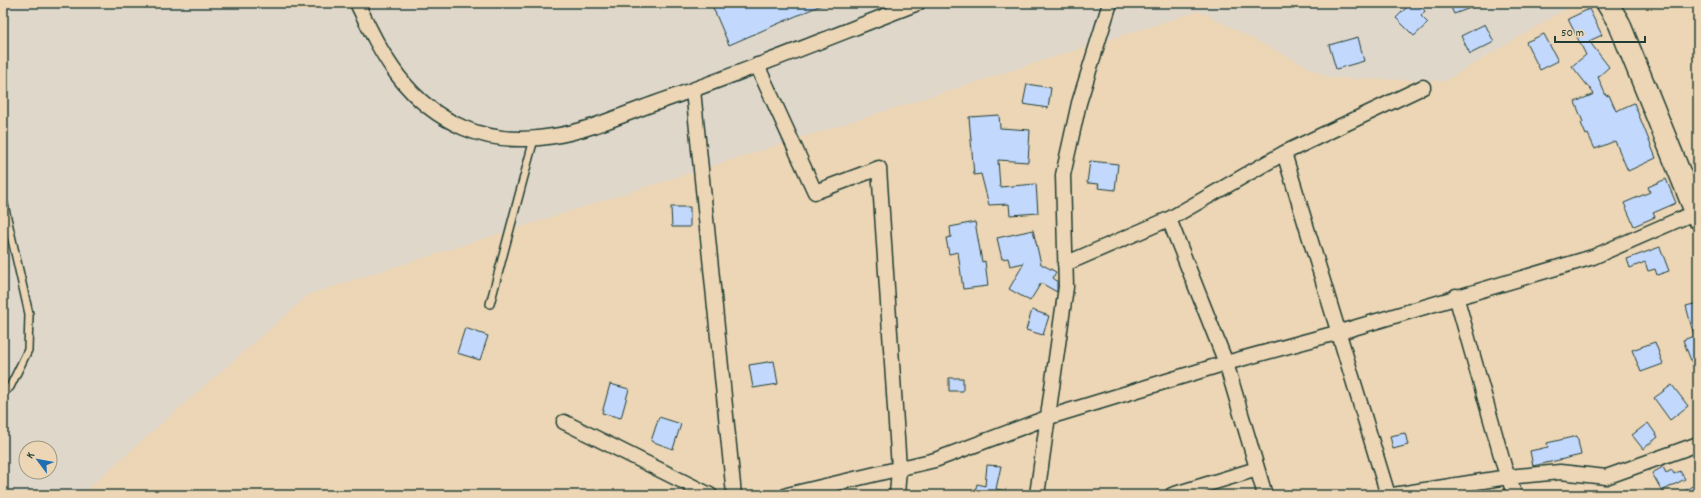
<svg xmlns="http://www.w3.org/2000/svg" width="1701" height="498" viewBox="0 0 1701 498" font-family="Dekko,sans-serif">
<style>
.built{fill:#e0d7cb;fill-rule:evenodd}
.building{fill:#c3d8fd;stroke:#1f3d34}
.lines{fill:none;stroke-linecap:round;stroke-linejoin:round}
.lane-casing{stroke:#1f3d34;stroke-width:10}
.street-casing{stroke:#1f3d34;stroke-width:17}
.secondary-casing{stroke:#1f3d34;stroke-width:24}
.lane{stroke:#ecd6b5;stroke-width:7}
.street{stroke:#ecd6b5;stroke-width:14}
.secondary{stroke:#ecd6b5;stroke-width:21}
</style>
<rect width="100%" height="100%" fill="#ecd6b5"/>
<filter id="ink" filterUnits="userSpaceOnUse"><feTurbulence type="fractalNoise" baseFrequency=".025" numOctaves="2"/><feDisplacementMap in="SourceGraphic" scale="8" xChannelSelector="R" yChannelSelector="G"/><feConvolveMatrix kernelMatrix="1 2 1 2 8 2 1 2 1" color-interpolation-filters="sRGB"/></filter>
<g filter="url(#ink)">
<path class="built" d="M3,3h1573l-131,78 -116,-3 -130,-67 -889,283 -230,201h-77zM26,448h24v24h-24z"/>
<path class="building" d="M711,3h115l-97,42z
M1411,3h6l8,8 -4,5 7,7 -14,13 -18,-18z
M1449,3h32v1l-27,10z
M1589,9l13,26 -13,6 20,26 -11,10 8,19 3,-1 7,16 18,-8 22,55 -28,13 -13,-30 -20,8 -7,-15 -2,1 -5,-12 2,-1 -8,-20 19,-8 -22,-28 14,-11 -18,-36z
M1485,24l9,18 -24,12 -9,-18z
M1544,34l14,27 -18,9 -14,-28z
M1358,37l6,24 -28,8 -7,-24z
M1027,84l24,4 -3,20 -25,-4z
M999,115l1,13 30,2 -2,32 -30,-2 2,27 36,-3 2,29 -28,2 -1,-11 -20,1 -8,-31 -7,1 -5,-58z
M1090,161l28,3 -3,26 -17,-2 1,-4 -12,-1z
M1666,179l10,24 -23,10 2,4 -21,9 -10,-23 26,-11 -2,-5z
M671,207h19v20h-18z
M975,222l7,40 3,-1 3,25 -25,3 -5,-37 -9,2 -3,-16 5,-1 -1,-10z
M1033,230l8,34 15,8 -3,6 4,3v11l-16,-9 -11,18 -21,-12 15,-26 -14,3 -2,-8 -6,1 -5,-21z
M1660,247l9,24 -12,4 -2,-6 -7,2 -3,-9 -15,6 -3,-9z
M1698,303v73h-1l-14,-36 11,-4 -8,-30z
M1032,310l17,6 -6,19 -17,-5z
M465,328l23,8 -8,24 -23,-7z
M1655,342l8,22 -22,8 -9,-22z
M774,361l4,23 -25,4 -4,-23z
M949,378h14v13h-14z
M610,384l19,5 -8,29 -19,-5z
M1672,385l16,21 -18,14 -16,-22z
M659,417l22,7 -8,25 -22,-8z
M1648,423l10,14 -15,12 -11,-14z
M1405,433l3,12 -15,4 -3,-13z
M1577,436l4,19 -48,11 -3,-15 18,-4 -1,-4z
M987,465l14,1 -5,23 11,2v4h-33l3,-11 8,2z
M1663,467l3,6 6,-3 2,4 6,-3 5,8 -23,12 -10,-18z
M1698,482v13h-19z"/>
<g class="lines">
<g class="lane-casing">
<path id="lane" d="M3,200l26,114 -1,36 -18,37 -7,6
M490,304l44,-165"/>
</g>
<g class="street-casing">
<path id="street" d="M357,3c26,54 49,100 107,125 28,12 61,13 90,8 33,-5 68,-21 99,-32 89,-31 177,-67 265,-101
M757,65l58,127 64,-24 20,300 -2,27
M693,90l41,405
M1284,153l104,342
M1169,219l57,144 39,132
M1065,264l104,-45 115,-66 139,-66
M1456,296l48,170 11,29
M564,422l146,73
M787,495l148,-35 114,-43 177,-54 114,-31 253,-75 103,-45
M1037,495l29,-208 -3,-112 16,-72 31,-100
M1172,495l85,-26
M1393,495l115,-18 52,-5 46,5 92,-33"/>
</g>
<g class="secondary-casing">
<path id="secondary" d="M1607,3l12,20 79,195"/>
</g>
<use href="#lane" class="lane"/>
<use href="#street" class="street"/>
<use href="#secondary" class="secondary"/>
</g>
</g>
<rect width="1701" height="498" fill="none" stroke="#ecd6b5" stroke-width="16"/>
<rect x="8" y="8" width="1685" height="482" fill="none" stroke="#1f3d34" stroke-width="1.5" filter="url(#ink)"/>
<g transform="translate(38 460) rotate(302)"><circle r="19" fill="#ecd6b5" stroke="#9a9981"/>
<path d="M0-3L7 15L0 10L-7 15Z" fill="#1f6fb2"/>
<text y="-6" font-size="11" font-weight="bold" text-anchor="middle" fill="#1f3d34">K</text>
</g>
<path d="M1555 36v6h90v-6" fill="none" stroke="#1f3d34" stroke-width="2"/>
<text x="1561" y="36" font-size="12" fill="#1f3d34" stroke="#ecd6b5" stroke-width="3" paint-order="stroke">50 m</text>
</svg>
